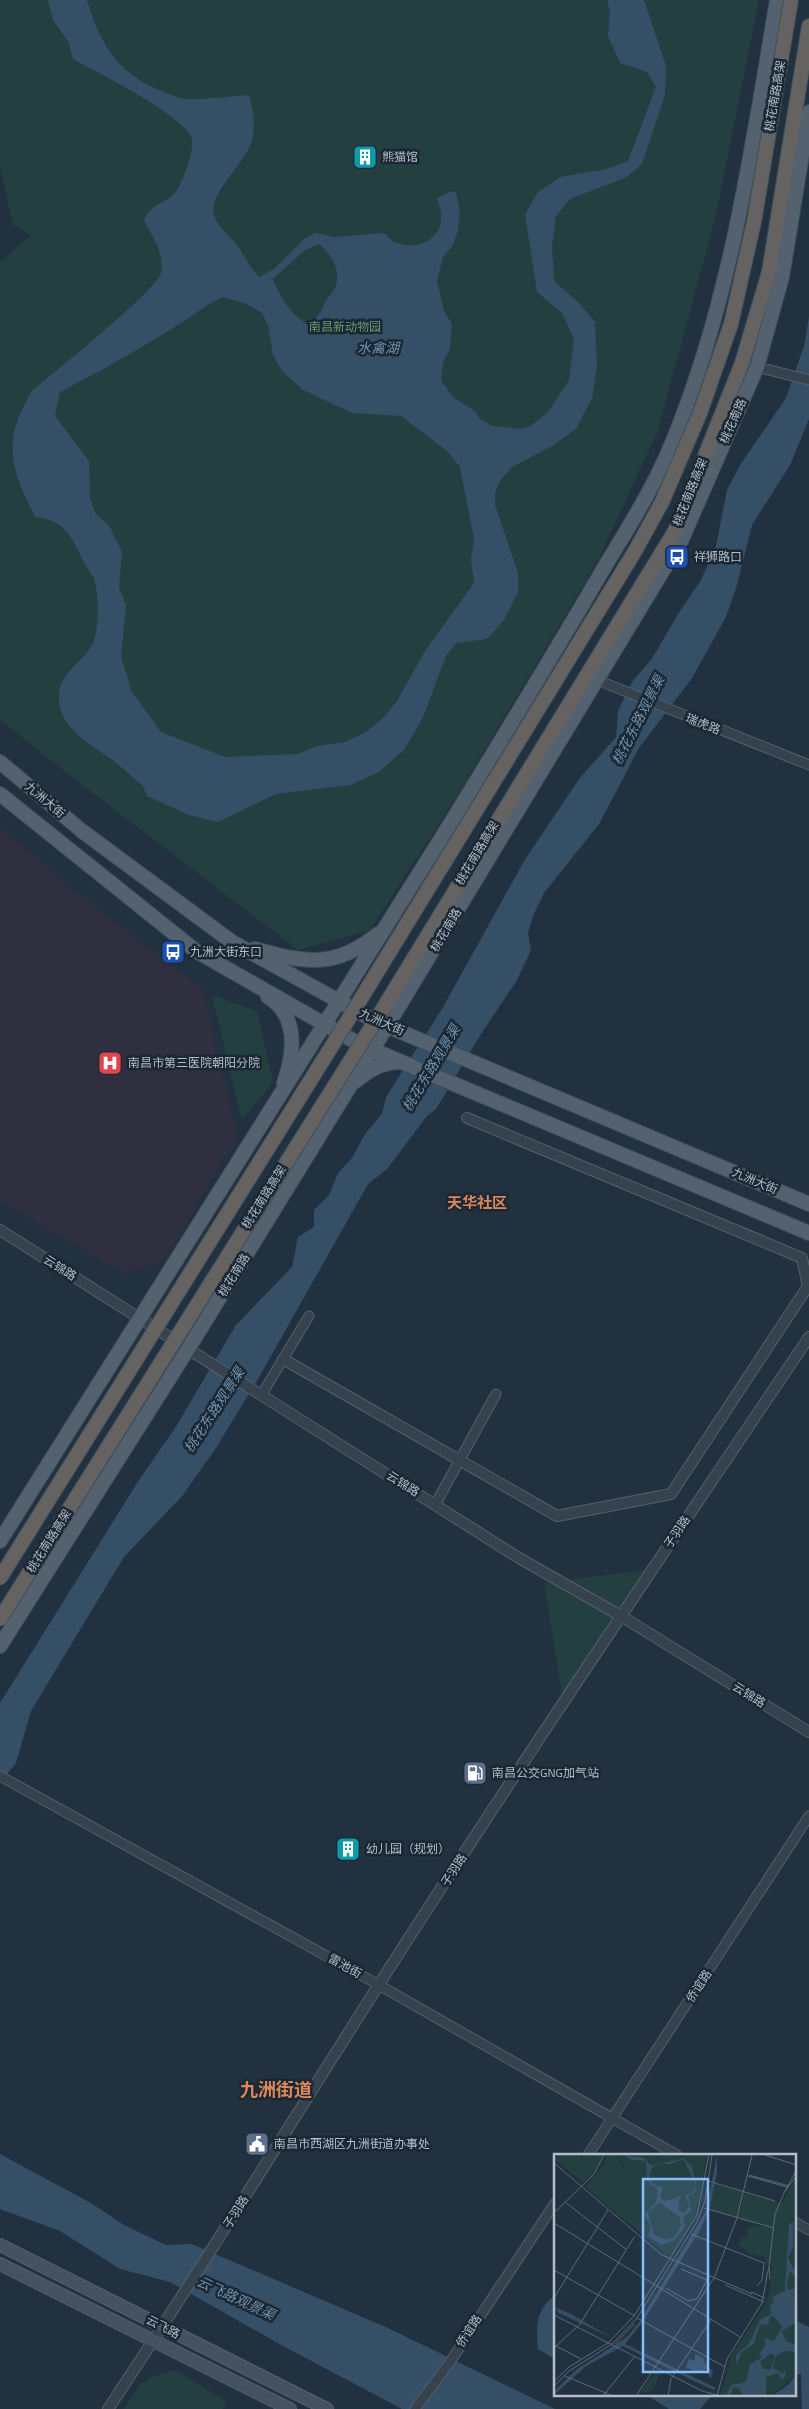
<svg xmlns="http://www.w3.org/2000/svg" width="809" height="2409" viewBox="0 0 809 2409" font-family="'Titillium Web','Noto Sans SC',sans-serif">
<style>
.medical{fill:#2f2f3f}
.green{fill:#243f40}
.water{fill:#354f67;fill-rule:evenodd}
.lines{fill:none;stroke-linecap:round;stroke-linejoin:round}
.minor-casing{stroke:#54616d;stroke-width:11}
.tertiary-casing{stroke:#54616d;stroke-width:12}
.secondary-casing{stroke:#54616d;stroke-width:14}
.primary-casing{stroke:#3f4c58;stroke-width:16}
.trunk-casing{stroke:#414e5a;stroke-width:16}
.minor{stroke:#36434f;stroke-width:9}
.tertiary{stroke:#36434f;stroke-width:10}
.secondary{stroke:#445262;stroke-width:12}
.primary{stroke:#54626f;stroke-width:14}
.trunk{stroke:#646361;stroke-width:14}
.trunk-bridge-casing{stroke:#414e5a;stroke-width:16;stroke-linecap:butt}
.trunk-bridge{stroke:#646361;stroke-width:14}
.labels{text-anchor:middle;stroke-width:5;stroke-linejoin:round;paint-order:stroke}
.street-label{font-size:12px;fill:#b2beca;stroke:#1b2834}
.poi-label{font-size:12px;fill:#b2beca;stroke:#1b2834;text-anchor:start}
.park-label{font-size:12px;fill:#689c6f;stroke:#1b2834}
.water-label{font-size:14px;font-style:italic;fill:#7092af;stroke:#1b2834}
.quarter-label{font-size:15px;font-weight:bold;fill:#dc875b;stroke:#1b2834}
.district-label{font-size:18px;font-weight:bold;fill:#dc875b;stroke:#1b2834}
.inset-road{fill:none;stroke:#5c6977;stroke-width:1}
.view{fill:#83befe;fill-opacity:0.15;stroke:#83befe;stroke-width:2.5}
.inset-edge{fill:none;stroke:#b2beca;stroke-width:2.5}
</style>
<rect width="100%" height="100%" fill="#22313f"/>
<path class="medical" d="M0,827l67,58 136,105 34,146 -74,125 -37,13 -126,-73z"/>
<path class="green" d="M0,0h759l-43,215 -59,218 -62,133 -141,235 -84,129 -72,20 -252,-193 -46,-38v-457l31,-27 -18,-10 -13,-58z
M212,995l45,16 16,71 -31,38z
M661,1568l-96,144 -21,-129z
M175,2370l52,32 -4,7h-99l18,-27 3,1 3,-5z"/>
<path class="water" d="M48,0h39c12,43 32,75 75,91 7,3 15,7 22,8 21,1 44,-3 65,-4 4,16 7,29 3,45 -6,25 -47,54 -37,78 4,10 16,19 22,27 8,11 12,22 22,32l15,-8 31,-31 11,-5 19,4 49,-4c4,3 8,9 13,10 20,8 47,-4 44,-29 0,-5 -3,-11 -4,-16l15,-7 4,2 4,19 -2,18 -5,15 -10,12 -6,23 7,31 8,13 -2,24 -7,14 -2,18 12,17 23,15 3,6 13,8 30,3 9,-3 17,-14 21,-32 5,-41 -12,-26 -25,-21 -12,-78 13,-22 22,-15 48,-8 20,-8 28,-74 -9,-15 -27,-9 -12,-27 2,-24 -3,-12h37l22,66 -1,29 -23,69 -15,13 -57,22 -14,17 -4,30 2,35 25,22 16,19 2,45 -5,31 -16,31 -24,17 -40,21 -12,14 -5,12v12l23,68v19l-14,28 -17,19 -31,4 -10,13 -23,61 -19,33 -25,22 -29,13 -74,9 -58,28 -29,-7 -42,-19 -4,-10c-11,-9 -21,-19 -32,-27 -21,-15 -50,-30 -52,-58 -3,-30 29,-40 35,-61 5,-14 5,-47 0,-61 -2,-5 -7,-10 -10,-16 -11,-24 -19,-44 -49,-46 -24,-49 -34,-75 -3,-126 20,-17 125,-101 129,-118 4,-20 -9,-36 -17,-53 9,-19 22,-15 33,-30 6,-8 18,-42 15,-51 -8,-24 -94,-66 -119,-80l-4,-16 -16,-23zM319,244c13,11 23,27 16,44 -2,5 -7,8 -9,13 -6,11 -7,17 -19,23 -18,-12 -26,-25 -34,-45l32,-29zM223,297l24,7 15,9 6,12 5,30 9,16 21,19 49,23 49,3 46,35 13,16 14,72 -3,21 3,23 -49,68 -28,50 -13,16 -18,15 -21,10 -28,4 -19,8 -73,3 -64,-25 -29,-40 -11,-35 5,-52 -7,-17 3,-36 -12,-25 -15,-14 -5,-15 -1,-37 -34,-45 5,-24c42,-22 84,-45 124,-71 15,-9 22,-17 39,-24z
M809,317v102l-19,46 -38,60 -15,60 -11,32 -34,61 -53,70 -40,76 -55,69 -11,23 -5,17 3,17 -14,30 -36,54 -45,75 -9,7 -40,53 -19,15 -110,195 -42,69 -33,47 -59,62 -93,154 -15,52 -16,20v-80l139,-223 36,-52 61,-103 56,-58 6,-30 16,-10v-17l15,-15 9,-22 14,-15 13,-24 17,-20 4,-17 56,-88 82,-148 55,-82 37,-42 2,-26 14,-29 21,-25 25,-43 23,-34 15,-34 11,-56 13,-25 46,-67 18,-52z
M0,2154l91,49 33,22 42,20 26,-1 196,84 167,81h-153l-119,-63 -113,-64 -50,-13 -60,-38 -60,-22z
M555,2295v64l-17,-10c-2,-22 -3,-39 17,-54z
M795,2320l14,7v82h-7l-1,-35 -6,1z
M646,2395h66l-12,14h-31z"/>
<g class="lines">
<g class="minor-casing">
<path id="minor" d="M757,367l52,13
M597,680l212,85
M262,1394l47,-78
M435,1505l61,-111
M0,1776l379,209 298,170
M588,2155l221,-339
M795,2222l14,8
M415,2409l35,-47 105,-159"/>
</g>
<g class="tertiary-casing">
<path id="tertiary" d="M0,1230l519,328 102,58 188,116
M283,1359l274,157 114,-22 137,-208 -6,-28 -335,-140
M108,2409c93,-139 180,-282 270,-423 140,-219 286,-434 431,-649"/>
</g>
<g class="secondary-casing">
<path id="secondary" d="M0,2245l327,164
M0,2264l290,145"/>
</g>
<g class="primary-casing">
<path id="primary" d="M0,762l82,69 150,111 143,79 434,183
M0,794l196,157 165,94 448,188
M255,949c50,14 80,20 123,-15
M268,997c31,19 26,57 16,86
M356,1081c14,-12 25,-18 43,-19
M0,1541c150,-237 300,-474 447,-712 52,-85 104,-170 154,-256 25,-42 53,-85 71,-130 58,-139 80,-295 105,-443
M0,1646l188,-297 199,-323 295,-487 75,-172 25,-90 27,-165"/>
</g>
<g class="trunk-casing">
<path id="trunk" d="M384,1007l291,-476 67,-168 27,-91 40,-246"/>
</g>
<use href="#minor" class="minor"/>
<use href="#tertiary" class="tertiary"/>
<use href="#secondary" class="secondary"/>
<use href="#primary" class="primary"/>
<use href="#trunk" class="trunk"/>
<g class="trunk-bridge-casing">
<path id="trunk-bridge" d="M0,1578l335,-537 300,-490 27,-49 38,-89 31,-89 23,-102 37,-222
M0,1619l384,-612"/>
</g>
<use href="#trunk-bridge" class="trunk-bridge"/>
</g>
<defs>
<g id="building-square" transform="scale(1.25)"><rect x="-9" y="-9" width="18" height="18" rx="4" fill="#0f9aa8" stroke="#1b2834"/><path d="M-4-6H4V6H1V3H-1V6H-4ZM-2.5-4.3h1.7v1.8h-1.7ZM.8-4.3h1.7v1.8H.8ZM-2.5-1h1.7V.8h-1.7ZM.8-1h1.7V.8H.8Z" fill="#fff"/></g>
<g id="bus-square" transform="scale(1.25)"><rect x="-9" y="-9" width="18" height="18" rx="4" fill="#1a4fb4" stroke="#1b2834"/><path d="M-5-6H5V4H4V6H2V4H-2V6H-4V4H-5ZM-3.5-4V0h7V-4ZM-3.5 1.2v1.5H-2V1.2ZM2 1.2v1.5H3.5V1.2Z" fill="#fff"/></g>
<g id="hospital-square" transform="scale(1.25)"><rect x="-9" y="-9" width="18" height="18" rx="4" fill="#e0444e" stroke="#1b2834"/><path d="M-5-5h3v3.5h4V-5h3V5h-3V1.5h-4V5h-3Z" fill="#fff"/></g>
<g id="fuel-square" transform="scale(1.25)"><rect x="-9" y="-9" width="18" height="18" rx="4" fill="#5c6f8a" stroke="#1b2834"/><path d="M-5.5-6h7V0h2V4h1.3V-2.5L3-4.5l.8-.8L6-3V5H2.5V1h-1V6h-7ZM-4.2-4.7v3.2H.2V-4.7Z" fill="#fff"/></g>
<g id="civic-square" transform="scale(1.25)"><rect x="-9" y="-9" width="18" height="18" rx="4" fill="#5c6f8a" stroke="#1b2834"/><path d="M-.6-6.5H3V-4.5H.6V-3L4-1V1h2V6H-6V1h2V-1L-.6-3ZM-1.2 2.5V6h2.4V2.5Z" fill="#fff"/></g>
</defs>
<g fill-rule="evenodd">
<use href="#building-square" x="365" y="157"/>
<use href="#bus-square" x="677" y="557"/>
<use href="#bus-square" x="173" y="952"/>
<use href="#hospital-square" x="110" y="1063"/>
<use href="#fuel-square" x="475" y="1773"/>
<use href="#building-square" x="348" y="1849"/>
<use href="#civic-square" x="257" y="2144"/>
</g>
<g class="labels">
<g class="street-label">
<text transform="translate(775 96) rotate(-80)" y="4">桃花南路高架</text>
<text transform="translate(733 421) rotate(-66)" y="4">桃花南路</text>
<text transform="translate(690 492) rotate(-68)" y="4">桃花南路高架</text>
<text transform="translate(703 724) rotate(21)" y="4">瑞虎路</text>
<text transform="translate(45 800) rotate(40)" y="4">九洲大街</text>
<text transform="translate(477 853) rotate(-59)" y="4">桃花南路高架</text>
<text transform="translate(446 930) rotate(-59)" y="4">桃花南路</text>
<text transform="translate(382 1022) rotate(24)" y="4">九洲大街</text>
<text transform="translate(755 1181) rotate(23)" y="4">九洲大街</text>
<text transform="translate(264 1197) rotate(-58)" y="4">桃花南路高架</text>
<text transform="translate(60 1268) rotate(32)" y="4">云锦路</text>
<text transform="translate(234 1275) rotate(-58)" y="4">桃花南路</text>
<text transform="translate(403 1484) rotate(32)" y="4">云锦路</text>
<text transform="translate(677 1532) rotate(-56)" y="4">子羽路</text>
<text transform="translate(49 1541) rotate(-58)" y="4">桃花南路高架</text>
<text transform="translate(749 1695) rotate(32)" y="4">云锦路</text>
<text transform="translate(454 1870) rotate(-57)" y="4">子羽路</text>
<text transform="translate(345 1966) rotate(29)" y="4">雷池街</text>
<text transform="translate(699 1986) rotate(-57)" y="4">侨谊路</text>
<text transform="translate(236 2212) rotate(-58)" y="4">子羽路</text>
<text transform="translate(163 2327) rotate(27)" y="4">云飞路</text>
<text transform="translate(469 2331) rotate(-57)" y="4">侨谊路</text>
</g>
<g class="poi-label">
<text x="382" y="161">熊猫馆</text>
<text x="694" y="561">祥狮路口</text>
<text x="190" y="956">九洲大街东口</text>
<text x="128" y="1067">南昌市第三医院朝阳分院</text>
<text x="492" y="1777">南昌公交GNG加气站</text>
<text x="366" y="1853">幼儿园（规划）</text>
<text x="274" y="2148">南昌市西湖区九洲街道办事处</text>
</g>
<g class="park-label">
<text x="345" y="331">南昌新动物园</text>
</g>
<g class="water-label">
<text x="378" y="353">水禽湖</text>
<text transform="translate(638 720) rotate(-63)" y="5">桃花东路观景渠</text>
<text transform="translate(431 1068) rotate(-59)" y="5">桃花东路观景渠</text>
<text transform="translate(214 1410) rotate(-57)" y="5">桃花东路观景渠</text>
<text transform="translate(236 2298) rotate(25)" y="5">云飞路观景渠</text>
</g>
<g class="quarter-label">
<text x="477" y="1208">天华社区</text>
</g>
<g class="district-label">
<text x="276" y="2096">九洲街道</text>
</g>
</g>
<g transform="translate(554 2154)">
<rect width="242" height="242" fill="#22313f"/>
<path d="M4,1h45l-8,16 -12,12 -29,-24zM52,1h16l-1,9 7,10 -6,-11 1,-8h85l-12,59 -23,40 -6,1 -82,-68 19,-22zM242,23v198l-25,21h-51l12,-42 31,-46 7,-18 2,-26 -7,-1v-6l-17,-3v-3l-10,-6 3,-7 8,-3 -3,-5 3,-3 17,-1 -28,-8 7,-25 37,10zM160,30l30,8 -7,26 -29,-9zM103,215l4,3 -7,16 -6,5 -7,-2z" fill="#243f40"/>
<path d="M70,1l20,3 7,8 33,-8 8,9 4,17 -1,8 -7,4 3,15 -8,7 2,9 -12,14 -12,4 -13,-9 3,-9 -7,-12 12,-13 2,-12 -11,-9 -1,-20 -14,-1zM130,5l12,27 -3,6 -8,4 4,10 -4,7 -7,-3 2,-15 -3,3 -13,3 -4,-5 3,-9 -9,-2 -5,-9 3,-8 6,-4h12zM106,49l20,14 1,9 -7,11 -7,3 -13,-5 -6,-23zM163,1v18l-7,34 -9,21 -57,92 -19,24 91,44 -2,2 -18,-8 -73,-36 -37,20 -32,29v-4l22,-21 51,-33 13,-16 66,-110zM239,68v25l-5,11 8,15v4l-6,-6 -3,12 1,7 8,-2 -3,8 3,3v24l-14,8 4,10 10,4v7l-11,-1 -9,5 -3,12 10,6 2,-5 1,5 -4,6 -4,-7 -12,4v19h-23l-3,-7 -6,-2 -4,9h-5l7,-11 14,-3 4,-18 11,-6 -1,-5 6,-9 -3,-7 11,4 8,-14 -8,-11 -4,1 -2,8 -8,-1 -6,19 -12,9 -6,13v-10l13,-11 11,-24 12,-6 -3,-8 5,-4 -2,-5 13,-6 4,-67zM217,199l4,3 -4,13h-8l-3,-7zM0,153l17,7 41,24 -53,-25zM141,200l9,4 1,6 8,7 -3,8 -3,-10 -9,4 -12,-6 3,-8 6,2zM242,221v21h-24l16,-11z" fill="#354f67" fill-rule="evenodd"/>
<path class="inset-road" d="M211,1l32,10M0,9l108,92 90,39M243,15l-13,24 13,-18M195,21l40,11M194,22l39,11M154,27l67,20M11,48l62,48M150,54l70,20M0,59l40,-39 10,-19M0,69l186,114M137,80l73,29 -2,17 -5,6M215,113l6,-53 9,-21M0,116l81,46M212,125l3,-12 1,12M171,131l39,17M112,134l22,13 9,-2 10,-19 -26,-11M197,138l14,6M0,144l54,-88M0,161l148,76 15,4M83,164l88,49M61,190l19,-20M2,192l25,13M0,194l26,-24 55,-88M11,222l48,20M0,227l15,-14 39,-24 26,-27 63,-101 12,-60M0,232l15,-15 43,-27 25,-26 60,-96 8,-21 7,-46M49,242l32,-40M82,242l78,-118 23,-60 15,-63M114,242l3,-17 40,-59M163,242l10,-37 35,-56 5,-27"/>
<path class="view" d="M89,25h65v193h-65z"/>
<rect width="242" height="242" class="inset-edge"/>
</g>
</svg>
